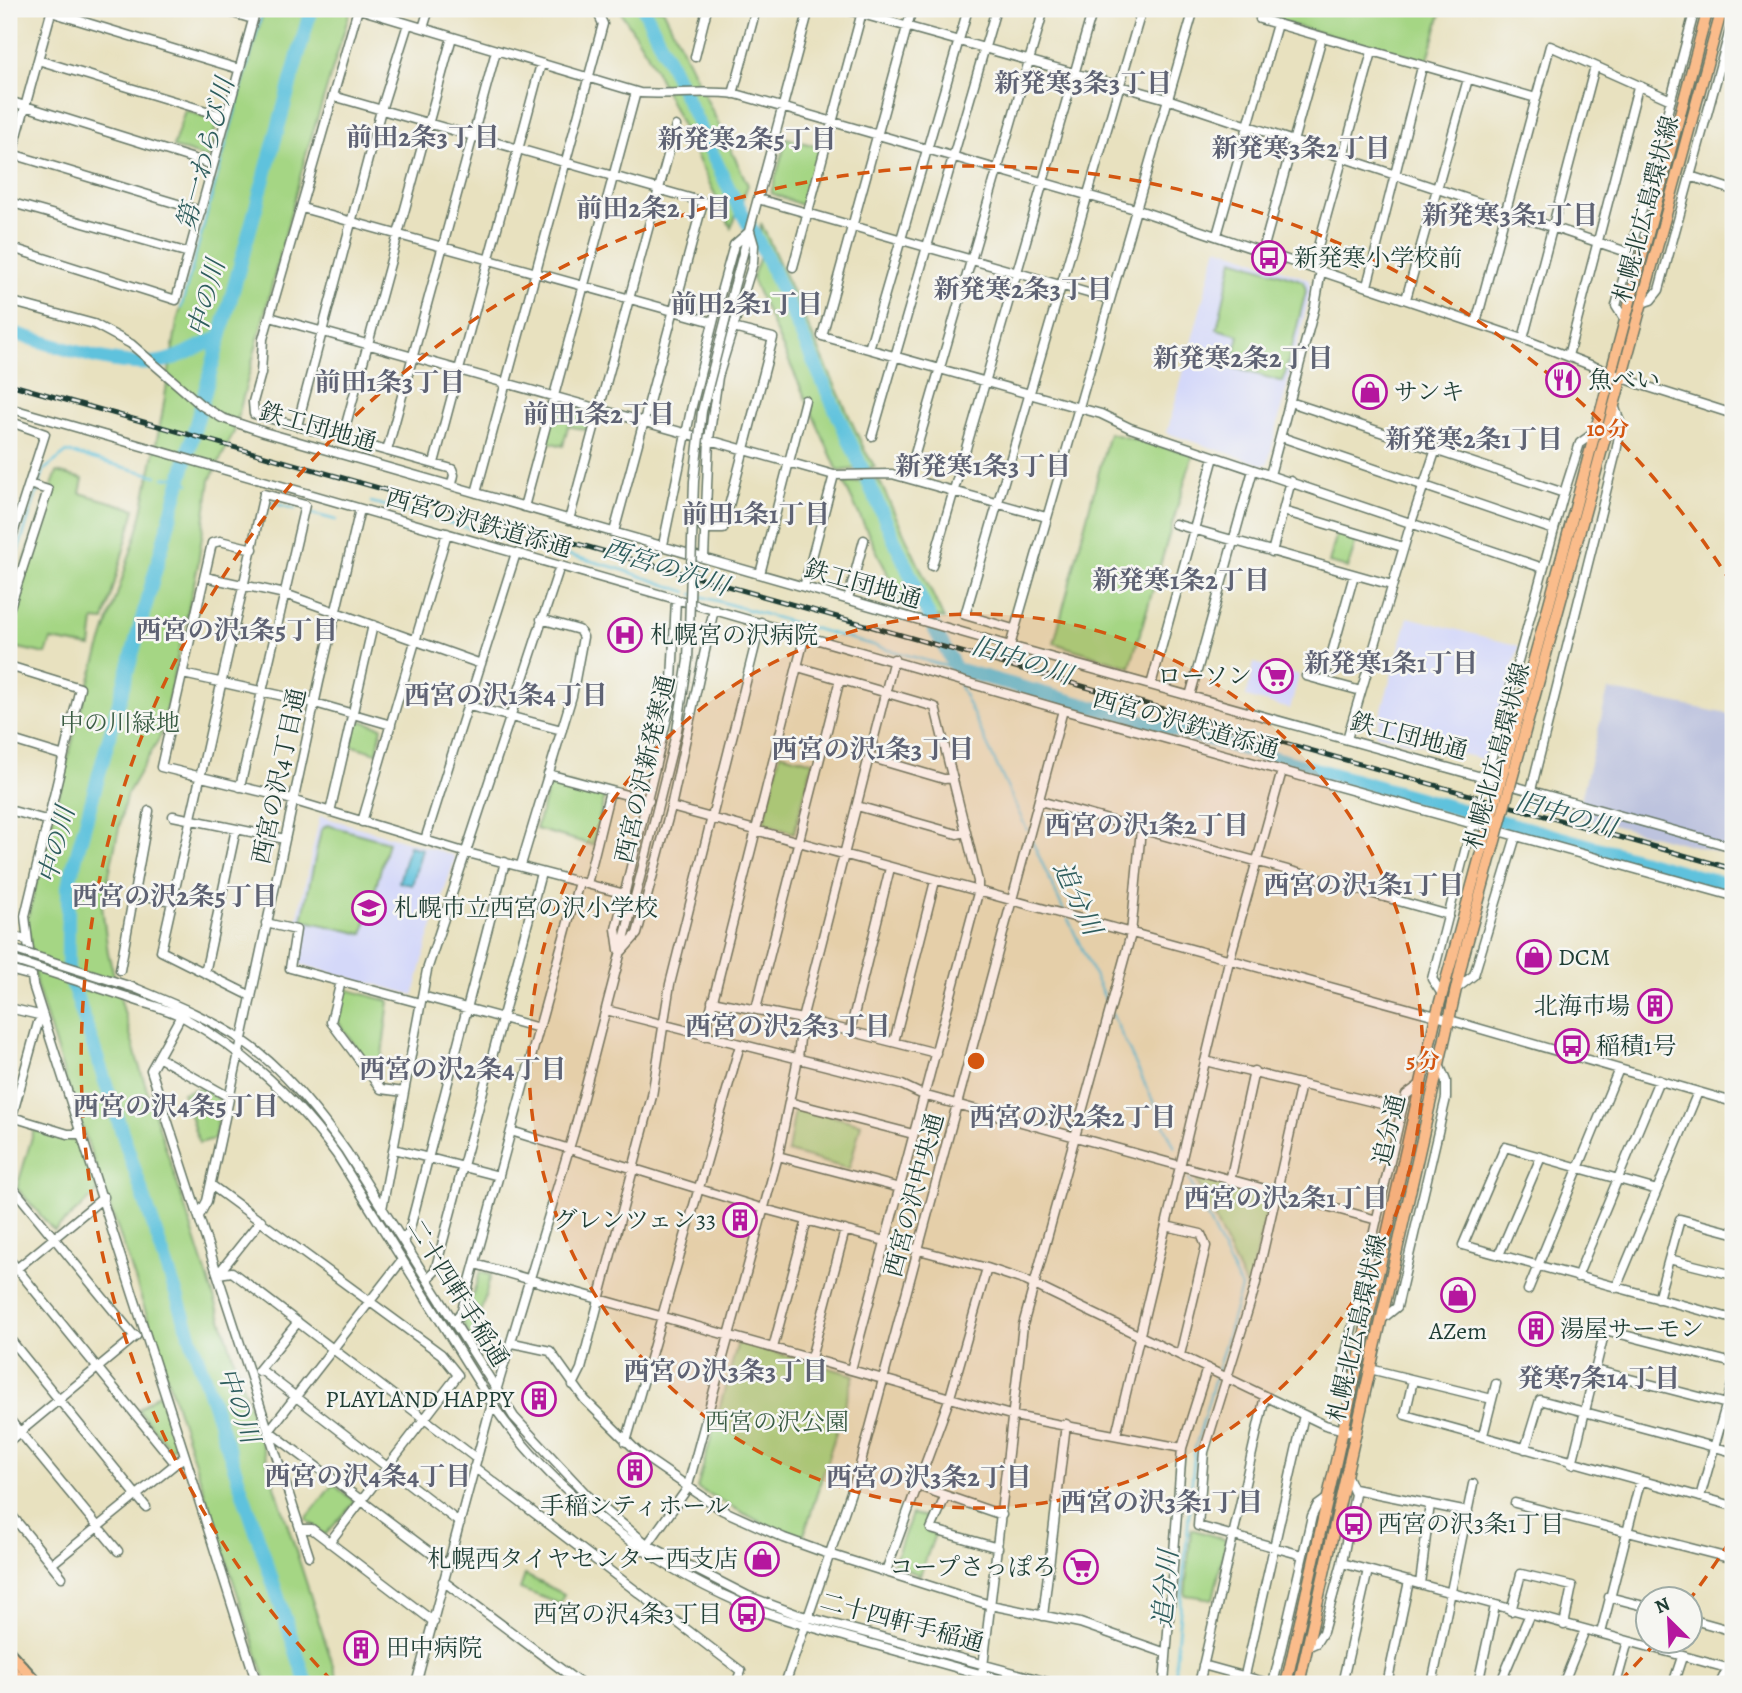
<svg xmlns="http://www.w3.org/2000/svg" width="1742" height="1693" viewBox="0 0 1742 1693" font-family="Alegreya,'Noto Serif JP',serif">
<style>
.built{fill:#d4d8f9}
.industrial{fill:#bdc3de}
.green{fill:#a5d684;stroke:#628a5c;stroke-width:2}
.water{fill:#5fc2dd;stroke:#3f8088;stroke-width:2}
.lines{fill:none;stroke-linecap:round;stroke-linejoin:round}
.stream{stroke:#5fc2dd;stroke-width:2.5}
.river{stroke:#5fc2dd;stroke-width:14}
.minor-casing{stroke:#657665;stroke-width:11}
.major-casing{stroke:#657665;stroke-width:13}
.highway-casing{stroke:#657665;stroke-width:14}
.minor{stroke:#fff;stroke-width:8}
.major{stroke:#fabc8b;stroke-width:10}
.highway{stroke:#fabc8b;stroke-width:10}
.rail-casing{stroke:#1f3d34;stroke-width:5}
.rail{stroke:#f6f6f2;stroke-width:2.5;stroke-dasharray:8;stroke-linecap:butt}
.minor-bridge-casing{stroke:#657665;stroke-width:11;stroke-linecap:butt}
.major-bridge-casing{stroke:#657665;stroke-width:13;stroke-linecap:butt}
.minor-bridge{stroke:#fff;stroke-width:8}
.major-bridge{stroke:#fabc8b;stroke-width:10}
.ring{fill:none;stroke:#d45610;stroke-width:3.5;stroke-dasharray:12 9}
.labels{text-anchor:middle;stroke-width:5;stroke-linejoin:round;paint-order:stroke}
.street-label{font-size:24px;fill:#1f3d34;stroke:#f6f6f2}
.poi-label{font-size:24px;fill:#1f3d34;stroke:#f6f6f2;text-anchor:start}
.park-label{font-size:24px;fill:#3a5c44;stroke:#f6f6f2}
.neighbourhood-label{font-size:26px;font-weight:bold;fill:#5e6273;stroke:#f6f6f2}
.water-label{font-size:26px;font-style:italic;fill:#2f5e5e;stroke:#f6f6f2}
.centre{fill:#d45610;stroke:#f6f6f2;stroke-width:3.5}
.ring-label{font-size:21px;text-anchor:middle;font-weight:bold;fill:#d45610;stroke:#f6f6f2;stroke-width:5;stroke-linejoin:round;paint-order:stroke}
</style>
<rect width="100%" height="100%" fill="#f6f6f2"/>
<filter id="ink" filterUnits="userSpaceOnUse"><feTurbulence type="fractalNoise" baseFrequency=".0143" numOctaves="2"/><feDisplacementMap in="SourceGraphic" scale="14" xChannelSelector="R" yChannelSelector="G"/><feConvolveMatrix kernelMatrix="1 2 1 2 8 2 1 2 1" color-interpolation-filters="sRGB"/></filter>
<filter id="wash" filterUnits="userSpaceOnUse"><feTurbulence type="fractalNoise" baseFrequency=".00686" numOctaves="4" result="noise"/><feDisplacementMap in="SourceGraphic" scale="28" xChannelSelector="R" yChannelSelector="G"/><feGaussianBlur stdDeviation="1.57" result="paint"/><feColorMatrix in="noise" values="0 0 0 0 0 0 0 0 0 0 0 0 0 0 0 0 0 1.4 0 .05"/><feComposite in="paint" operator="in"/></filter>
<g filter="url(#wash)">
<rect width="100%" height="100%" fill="#e8e1bf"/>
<path class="built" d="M1217,247l92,32 2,10 -43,174 -4,2 -97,-32z
M1408,617l111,29 -32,114 -112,-26z
M1254,663l45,12 -9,34 -44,-12z
M320,816l133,39 2,4 -27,82 -14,54 -115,-31 -2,-6 7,-32 -8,-1z"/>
<path class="industrial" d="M1608,690l125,25v141l-156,-40z"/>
<path class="green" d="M264,9h87l-46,149 -71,274 -24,48 -12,85 -38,172 -34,59 -24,110 6,47 29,106 202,625h-72l-137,-420 -59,-168 -35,-112 -9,-64 53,-209 59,-185 23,-111 15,-93z
M619,9h44l85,176 -17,43 -84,-175z
M1246,9h196l-14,50 -3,1 -180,-47z
M185,110l32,11 -7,35 -4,2 -33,-11z
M787,138l35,10 -18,58 -33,-13z
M761,223l104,228 10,16 -37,4 -86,-192 7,-20z
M1233,259l71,22 2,10 -23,91 -51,-15 7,-32 -22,-6z
M555,403l37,9 -5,18 -19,-4 -5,20 -18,-5z
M1109,433l84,21 -63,213 -76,-24z
M57,472l26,7 -3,14 55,16 -31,112 -10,-1 -3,27 -40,-7 -5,14 -37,-8c0,-60 28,-118 48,-174z
M879,480l65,139 -40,-11 -60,-125z
M1337,532l20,6 -9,30 -19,-5z
M358,720l24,7 -5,26 -27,-8z
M780,753l33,9 -19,71 -30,-10z
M554,779l51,16 -12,50 -57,-16 14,-48z
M327,825l61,17 -25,92 -61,-14 19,-90z
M345,989l44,12 -10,77 -44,-60z
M200,1087l20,13 1,4 -7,35 -15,4 -16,-50z
M799,1107l62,17 -12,45 -61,-17 7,-43z
M34,1130l45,12 19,50 -44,39 -37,-43z
M1195,1177l74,22 -21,92z
M480,1272l11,3 -18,65 -10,-16z
M738,1342l116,33 -51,163 -43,-16 -63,-34z
M159,1393l17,53 -6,3 -32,-39z
M333,1484l22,18 -30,33 -19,-16z
M912,1514l19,4 -5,13 9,3 -15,41 -27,-10z
M1191,1529l33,10 2,3 -13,57 -28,-4z
M525,1575l39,19 -4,10 -40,-15z"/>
<path class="water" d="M409,846l13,3 -10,36 -13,-3z"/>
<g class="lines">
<path class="stream" d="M181,308l82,-299
M164,478l15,-2 10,8
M270,502l25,7
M371,502l246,66 70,24
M309,513l27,7
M1432,536l102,35
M9,579l35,-109 23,-18 90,24
M693,594l263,75
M959,684l68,146
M1031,839l34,74
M1068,919l40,86
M1112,1014l63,134
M1181,1684l-5,-12v-15l19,-209 46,-160 -52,-109"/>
<path class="river" d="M644,9l85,180 37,67 169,374 21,39 777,217
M9,332c42,11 101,35 144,31 23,-2 45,-17 66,-25
M307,1684l-239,-713v-85l243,-877"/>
</g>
</g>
<g filter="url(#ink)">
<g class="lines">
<g class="minor-casing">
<path id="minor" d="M219,9l34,10
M358,9l-95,330 -2,34 -8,29 1,12 198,55 2,6 -2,9
M359,9l281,84c32,2 63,-3 96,1l399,115 388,130 119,46 91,29
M844,9l323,90 463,154
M912,9l-90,327 279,78 29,14 413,140
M51,12l188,57
M1260,19l276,79
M423,28l6,-19
M695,57l12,-48
M38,60l188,57
M733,94l23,-85
M333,96l381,109
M9,101l204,64
M12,154l189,57
M9,165l43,-156
M1690,176l43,14
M758,199l351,100
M9,202l180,51
M302,208l411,114
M1217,235l60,-211
M9,247l167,53 80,-291
M1263,250l59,-213
M793,267l69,-255
M1312,268l60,-216
M1367,286l55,-219
M734,287l75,-278
M1406,299l62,-220
M9,301l85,23 37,20 70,61 21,13 42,14 746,214 723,201
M1642,303l9,-3 8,-10 74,-271
M270,317l564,158 58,-1 154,43
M1625,320l-9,-14 79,-297
M1476,323l74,-277 121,54
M1523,339l72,-273
M869,349l99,-340
M1568,356l70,-269
M1290,402l274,91
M9,408l1054,302 670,186
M297,426l84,-316 27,-86
M872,436l124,-427
M1281,437l273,93
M342,439l110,-402
M387,451l109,-400
M434,463l107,-399
M1270,475l45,-169 6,-36
M908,478l136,-469
M476,493l127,-469 -7,-15
M524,507l112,-415
M1283,511l120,36
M569,520l107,-394
M1175,524l217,61
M703,529h20l50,-191 -40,-10
M614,532l89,-330
M663,545l28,-135 28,-111 15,-54 16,-14 4,14 -1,18 -35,114 -9,62 -5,119
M9,546l36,-112 -34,-12
M253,549l-33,-8 -8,2 -51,224 114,28 189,57 161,42
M1272,552l19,-71
M932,566l161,-557
M760,574l45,-174
M205,577l80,17 196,70
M804,587l30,-112
M848,599l16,-59
M9,610l39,-120 -19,-6
M1013,629l-48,-14 177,-606
M1010,646l184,-637
M9,666l71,22 -55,228 8,69 152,471 -133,108
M798,667l137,40 43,174v12l-127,477
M183,674l132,29 76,22
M1306,676l55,15
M1324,681l30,-106
M1151,685l63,-228
M1190,696l63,-226
M469,706l93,24
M9,739l52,16
M1347,739l64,-216 25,-74
M869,757l75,22 9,-1
M548,774l101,27
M1486,778l78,-285 16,-50 14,-10
M240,787l65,-282 -41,-11 -103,457 90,45
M1531,790l85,-338 5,-27 -7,-20
M1040,801l409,114
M857,806l100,28 9,-2
M671,807l765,209 297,86
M9,810l37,10
M330,812l43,-187
M173,816l112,23
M362,822l85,-289
M425,840l91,-287
M521,865l51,-169 11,-59 -4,-7 -38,-11
M587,884l23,-93
M134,894l38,7
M266,923l30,7 -6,38 130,35
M9,935l17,5
M619,950l-3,-21 55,-228 5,-102
M622,951l15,-17 34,-127 43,-198
M9,970l23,6
M120,970l29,-159
M205,973l31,-144
M341,981l-10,41 50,67 23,3
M135,988c36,15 74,30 107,52 41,28 75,71 104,111l168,266 73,78 61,50 100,51 48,18 259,70
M1456,989l18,-14 42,-139
M1442,994l-10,-15 40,-155
M422,996l117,32
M127,997c18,7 39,11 56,20 63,35 112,80 154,138l157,252c61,86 150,154 247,196 37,16 78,26 117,37 53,15 106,30 159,44
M712,1001l90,18 134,34
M9,1008l34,8 -5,7 -29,104
M756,1009l84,-330
M606,1010l296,75 21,10 454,125
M182,1014l-31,56 158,486
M850,1031l40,-163
M704,1036l101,-401
M894,1042l41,-161
M158,1057l71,40
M1205,1061l197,48
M1301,1084l-46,203 -51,165 -6,74 104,29
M789,1102l124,32
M9,1116l59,18h12
M511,1131l253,78 223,59 39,13 299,144 30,8
M394,1149l105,27
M778,1156l122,32
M1230,1181l24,-110
M9,1183l126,154
M211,1185l230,169 17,21 -129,168
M1657,1190l-152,-43 -42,98 270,74
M382,1209l45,-239 133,-404
M199,1216l8,-15 112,-519 41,-173
M1166,1226l35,8 5,12 -26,109
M403,1240l6,-8 96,-370
M1499,1255l42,-98
M9,1259l166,204
M1669,1259l64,16
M402,1260l-133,171 178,134
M475,1264l539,152 168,32
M218,1274l14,-2 245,187
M218,1274l43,-54
M9,1275l95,-78
M1577,1277l82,-197
M427,1279l8,-8 106,-398
M1616,1288l82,-196
M1528,1290l91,-221
M1658,1299l22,-80 53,14
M1381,1320l16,-13 49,-209v-17l-8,-19
M454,1323l8,-13 117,-428
M9,1338l137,169
M513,1343l37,8 35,49 54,53 83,57 62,28 39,14 167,53 90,18 86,30
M773,1348l34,-128
M811,1358l34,-128
M1370,1369l122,30
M261,1370l199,153
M1595,1370l132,34
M258,1371l40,-49
M1413,1380l-8,35 328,91
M573,1385l8,-16 71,-273 18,-112 91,-362
M1353,1387l-9,-14 2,-19 56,-245 4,-14 15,-11
M9,1419l109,132
M1116,1435l113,-474 53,-190
M1483,1435l13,-51
M9,1441l127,-105
M626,1442l114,-397
M1525,1449l15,-49 193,52
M185,1456l72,228
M1572,1464l33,-134 128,33
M474,1467l267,204 -5,13
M918,1486l84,29
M1354,1489l114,23
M945,1497l-14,32 67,19
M1700,1497l33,-116
M1515,1503l218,56
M9,1512l53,65
M300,1529h12l122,93
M645,1548l42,-59 91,-333 20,-98 4,-39 92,-360
M1342,1563l385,105
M886,1571l64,-174 37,-129
M443,1581l138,103
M1420,1584l10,-80
M1609,1597l39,10
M1511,1611l10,-37 51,12 -8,39
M1043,1616l23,-192
M1690,1619l43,12
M1601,1633l39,-151
M1307,1647l9,-4 7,-11 19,-69 13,-69 -9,-20
M1203,1665l69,19
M416,1684l71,-263 87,-289 68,-262
M785,1684l74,-215 204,-759
M981,1684l42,-359 108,-391 10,-105
M1164,1684l18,-236 25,-80
M1199,1684l66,-288
M1243,1684l61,-269
M1273,1684l39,-168 5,-10 11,-8
M1342,1684l26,-114
M1387,1684l22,-103
M1432,1684l41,-200
M1478,1684l17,-78
M1500,1684l29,-68
M1563,1684l22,-54
M1616,1684l12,-43
M1673,1684l9,-27
M1720,1684l13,-27"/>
</g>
<g class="major-casing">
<path id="major" d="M1564,549l144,-540
M1574,552l148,-543
M1286,1684l150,-668 17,-61
M1299,1684l164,-726"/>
</g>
<g class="highway-casing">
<path id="highway" d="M9,1652l29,32
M9,1667l15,17"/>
</g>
<use href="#minor" class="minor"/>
<use href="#major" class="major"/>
<use href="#highway" class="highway"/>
<g class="rail-casing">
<path id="rail" d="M9,384l1724,485"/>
</g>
<use href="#rail" class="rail"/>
<g class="minor-bridge-casing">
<path id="minor-bridge" d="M642,870l35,-140 11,-70 6,-179 8,-70 32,-124
M9,948l126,40
M9,959l118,38"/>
</g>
<g class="major-bridge-casing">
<path id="major-bridge" d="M1453,955l111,-406
M1463,958l111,-406"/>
</g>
<use href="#minor-bridge" class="minor-bridge"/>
<use href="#major-bridge" class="major-bridge"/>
</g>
</g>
<circle cx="976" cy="1061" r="447" fill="#d45610" fill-opacity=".12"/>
<g class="ring">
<circle cx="976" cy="1061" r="447"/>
<path d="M1730 1541A894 894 0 0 1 1690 1599M1656 1642A894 894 0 0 1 1619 1682M333 1682A894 894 0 1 1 1730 581"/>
</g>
<defs>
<g id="bus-ring" transform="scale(1.75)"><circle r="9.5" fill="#f6f6f2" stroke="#b5179e" stroke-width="1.5"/><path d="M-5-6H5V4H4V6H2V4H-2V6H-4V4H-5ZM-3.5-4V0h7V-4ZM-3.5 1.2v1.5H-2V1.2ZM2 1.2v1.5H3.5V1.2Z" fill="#b5179e"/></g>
<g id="restaurant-ring" transform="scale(1.75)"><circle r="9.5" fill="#f6f6f2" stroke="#b5179e" stroke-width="1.5"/><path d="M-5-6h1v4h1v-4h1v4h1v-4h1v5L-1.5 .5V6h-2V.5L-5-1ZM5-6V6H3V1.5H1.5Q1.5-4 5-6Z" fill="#b5179e"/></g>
<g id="shop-ring" transform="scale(1.75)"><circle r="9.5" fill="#f6f6f2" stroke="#b5179e" stroke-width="1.5"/><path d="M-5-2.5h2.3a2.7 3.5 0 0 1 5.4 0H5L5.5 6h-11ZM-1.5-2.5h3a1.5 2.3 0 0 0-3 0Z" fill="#b5179e"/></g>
<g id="hospital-ring" transform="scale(1.75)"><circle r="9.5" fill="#f6f6f2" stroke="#b5179e" stroke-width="1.5"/><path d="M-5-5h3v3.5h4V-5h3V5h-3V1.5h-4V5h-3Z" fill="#b5179e"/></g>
<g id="supermarket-ring" transform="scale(1.75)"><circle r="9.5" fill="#f6f6f2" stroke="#b5179e" stroke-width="1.5"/><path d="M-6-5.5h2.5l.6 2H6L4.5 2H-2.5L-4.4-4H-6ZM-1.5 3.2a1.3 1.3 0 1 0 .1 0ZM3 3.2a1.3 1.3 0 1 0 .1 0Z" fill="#b5179e"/></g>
<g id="school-ring" transform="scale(1.75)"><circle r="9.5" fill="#f6f6f2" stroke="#b5179e" stroke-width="1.5"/><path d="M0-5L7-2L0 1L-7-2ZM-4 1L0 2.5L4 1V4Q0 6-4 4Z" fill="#b5179e"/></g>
<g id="building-ring" transform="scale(1.75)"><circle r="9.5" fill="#f6f6f2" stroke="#b5179e" stroke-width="1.5"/><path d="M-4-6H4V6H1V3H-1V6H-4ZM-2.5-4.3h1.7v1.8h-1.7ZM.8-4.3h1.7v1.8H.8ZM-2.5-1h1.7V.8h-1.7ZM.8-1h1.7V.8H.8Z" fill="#b5179e"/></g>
</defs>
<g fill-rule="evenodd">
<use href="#bus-ring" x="1269" y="258"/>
<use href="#restaurant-ring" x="1563" y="380"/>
<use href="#shop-ring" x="1370" y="392"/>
<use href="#hospital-ring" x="625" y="635"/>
<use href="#supermarket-ring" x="1276" y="676"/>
<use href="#school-ring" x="369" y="908"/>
<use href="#shop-ring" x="1534" y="957"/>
<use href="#building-ring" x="1655" y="1006"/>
<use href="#bus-ring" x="1572" y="1046"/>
<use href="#building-ring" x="740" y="1220"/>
<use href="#shop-ring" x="1458" y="1295"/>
<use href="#building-ring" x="1536" y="1329"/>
<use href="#building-ring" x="539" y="1399"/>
<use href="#building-ring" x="635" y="1470"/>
<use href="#bus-ring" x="1354" y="1524"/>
<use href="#shop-ring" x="762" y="1559"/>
<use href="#supermarket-ring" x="1081" y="1567"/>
<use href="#bus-ring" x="747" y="1614"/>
<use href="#building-ring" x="361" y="1648"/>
</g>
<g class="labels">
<g class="street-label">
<text transform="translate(1646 209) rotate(-75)" y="8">札幌北広島環状線</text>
<text transform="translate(318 427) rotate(16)" y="8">鉄工団地通</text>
<text transform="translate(479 523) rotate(16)" y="8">西宮の沢鉄道添通</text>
<text transform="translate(863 584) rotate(16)" y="8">鉄工団地通</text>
<text transform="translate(1186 724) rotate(16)" y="8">西宮の沢鉄道添通</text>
<text transform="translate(1409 736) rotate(15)" y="8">鉄工団地通</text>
<text transform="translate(1497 756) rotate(-75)" y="8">札幌北広島環状線</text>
<text transform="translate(645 769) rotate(-77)" y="8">西宮の沢新発寒通</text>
<text transform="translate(279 776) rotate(-78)" y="8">西宮の沢4丁目通</text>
<text transform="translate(1389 1130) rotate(-77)" y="8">追分通</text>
<text transform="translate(914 1195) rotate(-75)" y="8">西宮の沢中央通</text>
<text transform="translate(458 1293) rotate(58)" y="8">二十四軒手稲通</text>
<text transform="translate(1357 1328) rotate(-77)" y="8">札幌北広島環状線</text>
<text transform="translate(902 1622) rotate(15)" y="8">二十四軒手稲通</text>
</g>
<g class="poi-label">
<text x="1294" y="266">新発寒小学校前</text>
<text x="1588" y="388">魚べい</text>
<text x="1394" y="400">サンキ</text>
<text x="650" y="643">札幌宮の沢病院</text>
<text x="1252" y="684" text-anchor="end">ローソン</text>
<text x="394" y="916">札幌市立西宮の沢小学校</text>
<text x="1558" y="965">DCM</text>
<text x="1630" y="1014" text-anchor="end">北海市場</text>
<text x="1596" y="1054">稲積1号</text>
<text x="716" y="1228" text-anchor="end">グレンツェン33</text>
<text x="1560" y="1337">湯屋サーモン</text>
<text x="1458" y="1339" text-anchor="middle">AZem</text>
<text x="514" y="1407" text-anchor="end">PLAYLAND HAPPY</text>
<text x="635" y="1514" text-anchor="middle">手稲シティホール</text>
<text x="1378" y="1532">西宮の沢3条1丁目</text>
<text x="738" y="1567" text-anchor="end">札幌西タイヤセンター西支店</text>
<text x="1056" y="1575" text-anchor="end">コープさっぽろ</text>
<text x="722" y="1622" text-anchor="end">西宮の沢4条3丁目</text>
<text x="386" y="1656">田中病院</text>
</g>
<g class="park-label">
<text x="120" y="731">中の川緑地</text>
<text x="777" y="1430">西宮の沢公園</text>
</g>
<g class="neighbourhood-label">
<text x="1083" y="92">新発寒3条3丁目</text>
<text x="423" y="146">前田2条3丁目</text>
<text x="747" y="148">新発寒2条5丁目</text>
<text x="1301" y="157">新発寒3条2丁目</text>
<text x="654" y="217">前田2条2丁目</text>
<text x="1510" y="224">新発寒3条1丁目</text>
<text x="1023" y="298">新発寒2条3丁目</text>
<text x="747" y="313">前田2条1丁目</text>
<text x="1243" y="367">新発寒2条2丁目</text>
<text x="390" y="391">前田1条3丁目</text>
<text x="599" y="423">前田1条2丁目</text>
<text x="1474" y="448">新発寒2条1丁目</text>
<text x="983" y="475">新発寒1条3丁目</text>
<text x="756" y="523">前田1条1丁目</text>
<text x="1181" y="589">新発寒1条2丁目</text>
<text x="237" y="639">西宮の沢1条5丁目</text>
<text x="1391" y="672">新発寒1条1丁目</text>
<text x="506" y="704">西宮の沢1条4丁目</text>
<text x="873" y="758">西宮の沢1条3丁目</text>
<text x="1147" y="834">西宮の沢1条2丁目</text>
<text x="1364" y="894">西宮の沢1条1丁目</text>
<text x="175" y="905">西宮の沢2条5丁目</text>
<text x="788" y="1035">西宮の沢2条3丁目</text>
<text x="463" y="1078">西宮の沢2条4丁目</text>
<text x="176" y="1115">西宮の沢4条5丁目</text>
<text x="1073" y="1126">西宮の沢2条2丁目</text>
<text x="1286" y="1207">西宮の沢2条1丁目</text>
<text x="726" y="1380">西宮の沢3条3丁目</text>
<text x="1599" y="1387">発寒7条14丁目</text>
<text x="368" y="1485">西宮の沢4条4丁目</text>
<text x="929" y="1486">西宮の沢3条2丁目</text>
<text x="1162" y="1511">西宮の沢3条1丁目</text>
</g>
<g class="water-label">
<text transform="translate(205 154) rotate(-75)" y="9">第一わらび川</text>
<text transform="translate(206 298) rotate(-75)" y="9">中の川</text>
<text transform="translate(666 567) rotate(18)" y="9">西宮の沢川</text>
<text transform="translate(1022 660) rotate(18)" y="9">旧中の川</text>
<text transform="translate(1566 814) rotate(16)" y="9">旧中の川</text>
<text transform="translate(56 845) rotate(-76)" y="9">中の川</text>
<text transform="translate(1078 898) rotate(65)" y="9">追分川</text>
<text transform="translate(239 1405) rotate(71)" y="9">中の川</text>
<text transform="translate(1165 1589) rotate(-85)" y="9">追分川</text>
</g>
</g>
<circle cx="976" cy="1061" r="10" class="centre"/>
<g class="ring-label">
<text x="1608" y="436">10 分</text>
<text x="1423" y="1068">5 分</text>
</g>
<rect width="1742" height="1693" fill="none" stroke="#f6f6f2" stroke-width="35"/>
<g transform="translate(1669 1620) rotate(336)"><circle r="33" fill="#f6f6f2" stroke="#a0aca6" stroke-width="2"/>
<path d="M0-5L12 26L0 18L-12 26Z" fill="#b5179e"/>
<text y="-10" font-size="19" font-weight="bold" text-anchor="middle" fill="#1f3d34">N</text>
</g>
</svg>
